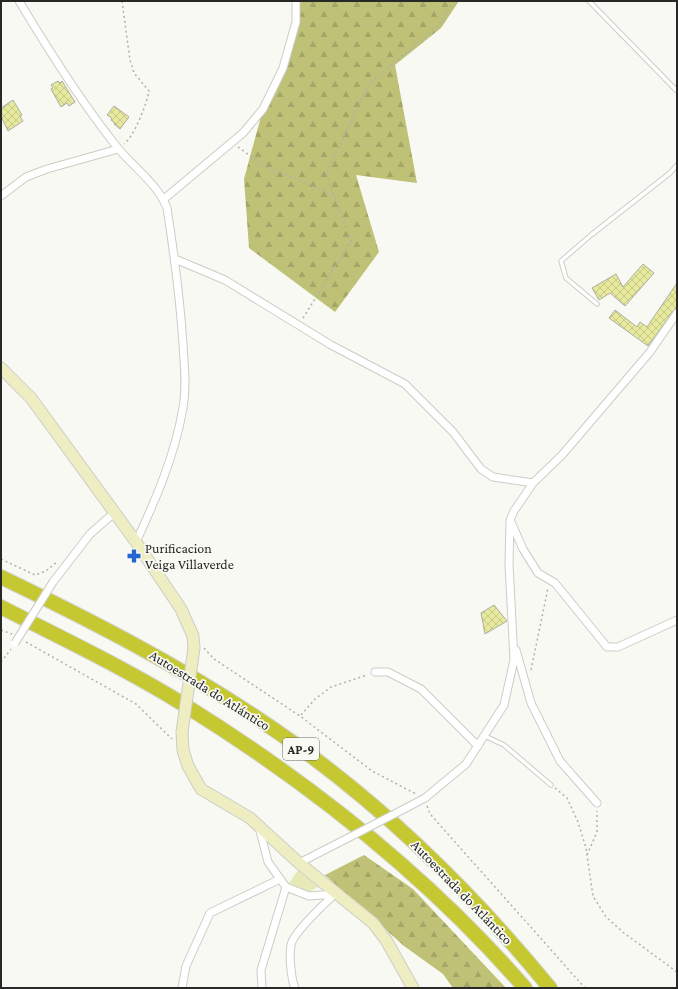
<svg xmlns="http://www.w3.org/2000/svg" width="678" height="989" viewBox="0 0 678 989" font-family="'Crimson Pro',serif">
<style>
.forest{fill:url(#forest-firs)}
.park{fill:#e7eab7}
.building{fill:url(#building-cross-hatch);stroke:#adada7}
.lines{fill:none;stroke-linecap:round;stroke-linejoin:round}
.lane-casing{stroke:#cdcdc7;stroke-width:5.5}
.street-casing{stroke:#cdcdc7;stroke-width:9}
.secondary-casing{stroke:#cdcdc7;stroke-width:13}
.highway-casing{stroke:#d4d4d4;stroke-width:16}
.path{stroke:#b1b1ac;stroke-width:1.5;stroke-dasharray:2 3;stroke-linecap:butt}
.lane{stroke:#fff;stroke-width:3.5}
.street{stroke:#fff;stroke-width:7}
.secondary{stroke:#eeeec2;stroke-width:11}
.highway{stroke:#c6c832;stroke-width:14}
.street-bridge-casing{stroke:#cdcdc7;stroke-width:9;stroke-linecap:butt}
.secondary-bridge-casing{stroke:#cdcdc7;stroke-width:13;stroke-linecap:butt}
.street-bridge{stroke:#fff;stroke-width:7}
.secondary-bridge{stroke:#eeeec2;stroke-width:11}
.labels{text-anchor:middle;stroke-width:3.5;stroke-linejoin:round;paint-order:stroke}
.shield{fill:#f9f9f3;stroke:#676764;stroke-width:1}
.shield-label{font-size:13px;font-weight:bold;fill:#282926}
.poi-label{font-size:14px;fill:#282926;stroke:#f9f9f3;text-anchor:start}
.street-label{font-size:14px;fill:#282926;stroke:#f9f9f3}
</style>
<defs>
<pattern id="forest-firs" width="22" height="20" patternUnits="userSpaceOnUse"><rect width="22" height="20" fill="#bec176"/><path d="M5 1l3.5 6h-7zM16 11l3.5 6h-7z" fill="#a3a666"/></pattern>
<pattern id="building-cross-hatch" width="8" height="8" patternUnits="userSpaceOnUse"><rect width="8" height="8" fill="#e7ea9d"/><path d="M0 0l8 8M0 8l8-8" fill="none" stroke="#c6c987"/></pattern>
</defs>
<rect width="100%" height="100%" fill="#f9f9f3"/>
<path class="forest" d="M296,1h163l-18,27 -46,37 22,118 -61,-8 23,77 -44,60 -86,-64 -5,-69 19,-70 20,-41 13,-46z
M364,855l49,34 93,99h-53l-10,-14 -39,-28 -79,-71z"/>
<path class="park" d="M298,870l20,17 -8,5 -21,-9z"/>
<path class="building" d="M58,81l2,2 2,-2 13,21 -6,4 -2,-3 -6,4 -10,-18 2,-1 -2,-3z
M13,100l9,15 -2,1 3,5 -15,10 -7,-15v-8z
M114,106l15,11 -9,12 -6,-5 1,-1 -4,-3 1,-2 -5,-3z
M643,264l11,9 -29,33 -15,-13 -11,7 -7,-12 24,-14 7,13z
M677,283v23l-29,40 -39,-28 6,-8 22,17 3,-5 7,5z
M494,605l13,16 -22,13 -4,-21z"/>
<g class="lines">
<g class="lane-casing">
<path id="lane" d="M589,1l88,90
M597,304l-31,-26 -5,-17 30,-26 79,-62 7,-8
M485,736l19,9 47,40"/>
</g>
<g class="street-casing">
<path id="street" d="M19,1c30,50 62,101 98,146 16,20 41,37 50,61 7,45 13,90 16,136 1,21 4,42 0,64 -8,47 -27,91 -47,134
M1,196l25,-19 21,-8 71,-20
M164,199l79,-66 20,-24 20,-41 13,-46v-21
M175,259l50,21 106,65 74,39 48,48 28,37 12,8 40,6
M511,522l12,27 15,24 17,10 52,64h11l59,-27
M53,582l37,-48 24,-21
M516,650l15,53 29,58 37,42
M375,672h13l33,17 57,57
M406,808l19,-10 41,-34 38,-59 10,-45 -5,-96 1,-44 4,-9 19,-28 29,-28 88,-103 27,-39
M259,827l9,35 18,25 23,9 26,-2
M299,863l49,-25
M182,988l4,-22 24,-53 70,-34
M262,988l-1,-18 25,-83
M295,988c-4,-9 -6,-33 -4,-43 2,-12 34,-42 44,-51"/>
</g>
<g class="secondary-casing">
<path id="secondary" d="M1,368l30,30 105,144 45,67 12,27 1,12
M182,732l1,18 5,16 13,23 49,29 49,45 74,60 13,17 27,48"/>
</g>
<g class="highway-casing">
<path id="highway" d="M1,577c87,42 173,86 253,139 113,74 211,168 296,272
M1,607c62,32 126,62 185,99 125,78 242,170 339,282"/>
</g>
<path class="path" d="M122,1l8,59 4,13 15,18c-2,12 -15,46 -25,53
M238,147l26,19 70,29
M303,318l48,-77 -25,-67 42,-89 71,-60 15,-24
M1,559l34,16 11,-4 12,-10
M1,630l11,4
M26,642l110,62 36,35
M204,648l10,11 86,57 72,55 44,23
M1,662l10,-13
M531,670l17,-82
M301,715l14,-16 16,-12 36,-12
M555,788l12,10 11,24 8,26 7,48 13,21 18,16 53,39
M427,806l3,8 155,174
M587,855l10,-23v-21"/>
<use href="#lane" class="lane"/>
<use href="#street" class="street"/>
<use href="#secondary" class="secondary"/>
<use href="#highway" class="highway"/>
<g class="street-bridge-casing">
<path id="street-bridge" d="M15,643l38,-61
M348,838l58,-30"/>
</g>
<g class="secondary-bridge-casing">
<path id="secondary-bridge" d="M182,732l12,-84"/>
</g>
<use href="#street-bridge" class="street-bridge"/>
<use href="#secondary-bridge" class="secondary-bridge"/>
</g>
<defs>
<g id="pharmacy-bare" transform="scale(1.08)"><path d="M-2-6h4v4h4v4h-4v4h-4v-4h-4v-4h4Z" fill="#2465d1" stroke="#f9f9f3" stroke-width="2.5" paint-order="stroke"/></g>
</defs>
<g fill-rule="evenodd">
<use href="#pharmacy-bare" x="134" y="556"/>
</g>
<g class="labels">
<rect class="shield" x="283" y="738" width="36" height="22" rx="3"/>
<g class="shield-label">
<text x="301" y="754">AP-9</text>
</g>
<g class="poi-label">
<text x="145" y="553">Purificacion<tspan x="145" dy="16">Veiga Villaverde</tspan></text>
</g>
<g class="street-label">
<text transform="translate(210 690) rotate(32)" y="5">Autoestrada do Atlántico</text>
<text transform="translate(462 892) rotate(46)" y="5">Autoestrada do Atlántico</text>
</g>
</g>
<rect width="678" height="989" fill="none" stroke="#282926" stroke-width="4"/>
</svg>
